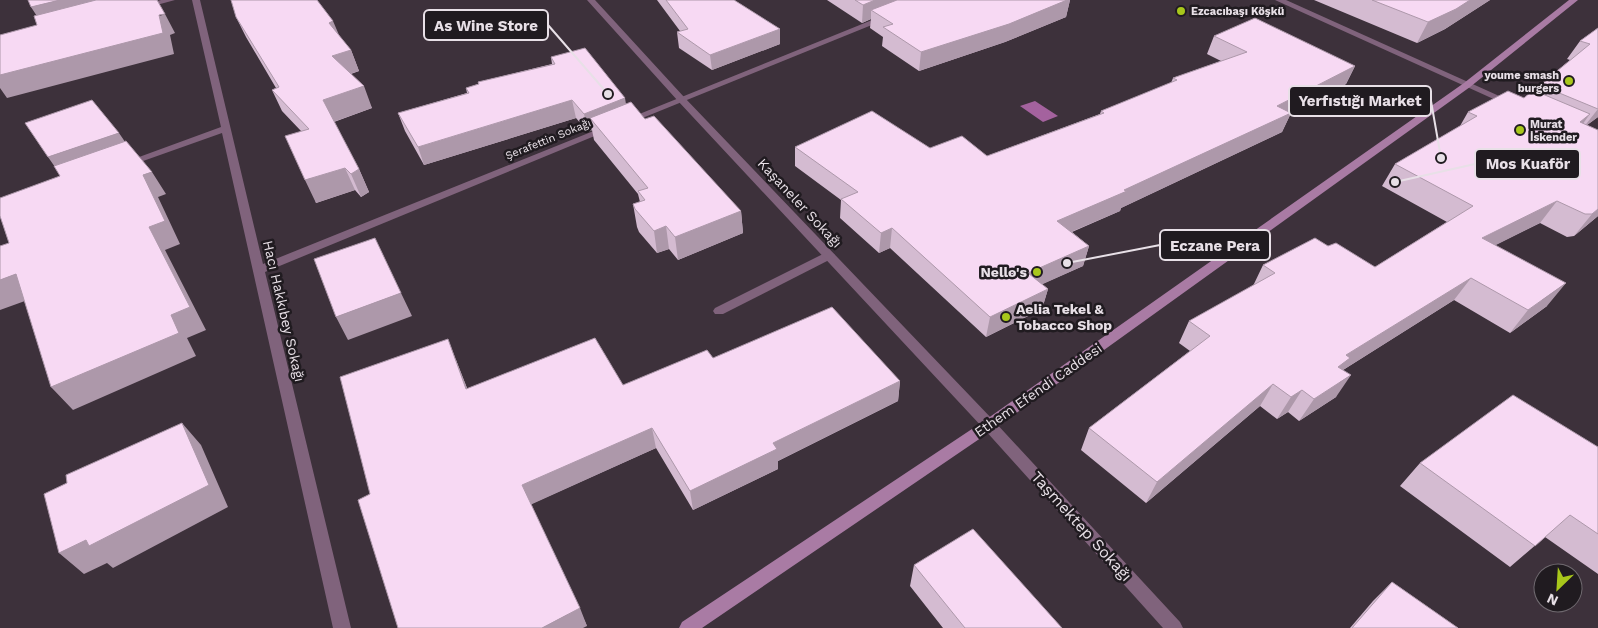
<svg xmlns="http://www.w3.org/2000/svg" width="1598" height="628" viewBox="0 0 1598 628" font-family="'Work Sans',sans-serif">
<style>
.water{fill:#a4629e}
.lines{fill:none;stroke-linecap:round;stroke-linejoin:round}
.service{fill:#80637c;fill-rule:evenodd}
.minor{fill:#80637c;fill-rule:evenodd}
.tertiary{fill:#80637c;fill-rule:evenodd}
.secondary{fill:#a97ba4;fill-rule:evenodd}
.wall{fill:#d4bbd1}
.shaded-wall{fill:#ad98aa}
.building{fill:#f7d9f3;stroke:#ad98aa}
.poi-dot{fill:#a8c71b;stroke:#201b20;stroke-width:2}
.labels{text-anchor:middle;stroke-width:5;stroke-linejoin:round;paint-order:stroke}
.far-poi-label{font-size:11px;font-weight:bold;fill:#e8e0e7;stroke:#201b20;text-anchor:start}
.far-street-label{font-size:11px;fill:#e8e0e7;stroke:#201b20}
.street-label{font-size:14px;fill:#e8e0e7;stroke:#201b20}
.poi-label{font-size:14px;font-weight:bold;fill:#e8e0e7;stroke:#201b20;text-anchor:end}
.near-street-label{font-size:16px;fill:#e8e0e7;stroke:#201b20}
.leader{fill:none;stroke:#e8e0e7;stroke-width:2}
.callout-dot{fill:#e8e0e7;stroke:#201b20;stroke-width:2}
.callout{fill:#201b20;stroke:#e8e0e7;stroke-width:2}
.callout-label{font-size:15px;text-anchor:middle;font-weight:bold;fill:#e8e0e7}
</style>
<rect width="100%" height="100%" fill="#3d313b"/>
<path class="water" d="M1035,101l23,15 -15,6 -23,-16z"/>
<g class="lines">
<path class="service" d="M829,251l6,4 -2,3 -110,56h-8l-2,-3 2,-3z"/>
<path class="minor" d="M161,0h14l-33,9 -4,-2z
M192,0h8l63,264 343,-138h6l2,2 -349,144 86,356h-18l-111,-495 -93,33 -4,1 -5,-3 101,-37z
M1275,0h11l231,104 -2,2h-6z
M882,16l7,2 -259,105 -3,1 -5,-3z"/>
<path class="tertiary" d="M587,0h8l89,97 310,324 186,201 3,6h-20l-179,-199 -306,-328z"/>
<path class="secondary" d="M1569,0h9l-108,87 -476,342 -292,199h-23l3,-6 302,-201 480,-338z"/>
</g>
<path class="wall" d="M657,0h77l46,29v15l-68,26 -33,-22 -2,-16 3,-1z
M827,0h243l-4,17 -61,25 -86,29 -37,-25 1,-9 -13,-9 1,-9 -9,4z
M1314,0h176l-45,29 -28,14z
M236,17l103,19 12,14 8,21 -8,3 21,34 -38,14 25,47 10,23 -8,5 -6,-7 -39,13 -15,-72 -19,-20 -10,-21 4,-2 -30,-51z
M1598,28v89l-11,8 11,91 -24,20 -7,1 -27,-14 -45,22 52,61 -37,27 -56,-33 -111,70 -7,27 -37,24 -11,-9 -11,7 -17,-13 -114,97 -65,-53 8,-22 101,-77 -11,-8 10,-22 64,-35 10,-21 65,-19 47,21 72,-45 -65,-36 13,-22 65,-38 8,-14 56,-14 12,-7 4,-6 30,-25 -3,-1 13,-18z
M1214,36l141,30 -9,18 -55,29 -9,19 -161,76 -1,3 -48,21 17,14 -6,20 -41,18 6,5 -6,20 -56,28 -96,-89 -11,5 -39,-35 1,-18 -46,-34v-19l135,1 57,8 113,-42 1,-3 70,-28 2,-5 48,-17 -14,-7z
M551,57l75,47 19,15 96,92 2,22 -65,27 -9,-11 -12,4 -18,-21 -2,-5 -4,-23 7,-2 -2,-8 -44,-54 -2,-10 -4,2 -12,-14 -152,47 -19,-34 -7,-18 69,-20 -1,-5 12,-4v-2l74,-18z
M713,358l187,23 -2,20 -120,60v8l-85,41 -37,-62 -125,56 56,122 -217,-132 86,-134 11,28 156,-3z
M1598,447v127l-53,-37 -35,30 -110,-81 20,-23z
M914,565l148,63h-119l-33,-42z
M1392,582l66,46h-108l23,-27z"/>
<path class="shaded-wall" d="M60,0h93l-109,27 -13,-20z
M875,0h44l-48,10v9l-9,4 1,-18z
M1067,0h3l-4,17 -61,25 -86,29 2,-19z
M1470,0h20l-45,29 -28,14 11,-21z
M165,14l10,19 -5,2 4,19 -167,44 -7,-10v-13z
M333,21l9,21 -13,-19z
M780,29v15l-68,26 -2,-15z
M351,50l8,21 -19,6 -8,-21z
M1355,66l-9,18 -55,29 -9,19 -161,76 -1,3 -68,29 5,-19 67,-31 153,-84z
M364,86l8,22 -39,14 -10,-22z
M625,98l3,18 -38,2 2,12 -4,2 -4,-18z
M572,100l4,18 -152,47 -6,-18z
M1598,109v8l-15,11z
M1590,114l-16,22 6,-14z
M119,133l15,22 -70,25 -16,-23z
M345,168l10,22 -39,13 -11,-23z
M359,169l10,23 -8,5 -10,-23z
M152,172l14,22 -8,3 22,47 -15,6 41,80 -19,8 9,18 -123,54 -22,-23 120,-72 -22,-88 -6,-52z
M1557,201l-17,22 -74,37 16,-22z
M1598,209v7l-24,20 18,-22z
M741,211l2,22 -65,27 -3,-23z
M666,226l3,23 -12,4 -3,-22z
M892,228l-2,20 -11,5 2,-20z
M1089,246l-6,20 -60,27 5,-20z
M16,274l20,23 -36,13v-30z
M1471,278l-17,22 -111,70 -20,19 23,-34z
M1566,283l-19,23 -37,27 18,-23z
M1048,289l-6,20 -56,28 4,-20z
M401,293l11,23 -64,24 -12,-23z
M448,339l8,21 19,49 -9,-20z
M1351,375l-15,22 -37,24 15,-22z
M900,381l-2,20 -120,60v8l-85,41 -3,-19 83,-48z
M1273,384l-13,22 -114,97 11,-21z
M1302,390l-14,22 -11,7 14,-22z
M182,423l19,22 27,62 -115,61 -6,-5 -23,11 -25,-21z
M652,428l4,20 -126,57 -8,-20z
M580,608l7,18 -4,2h-41z"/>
<path class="building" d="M28,0h32l-29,7z
M96,0h61l8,14 -6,1 4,18 -163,42v-40l37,-10 -3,-9z
M231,0h86l16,21 -4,2 22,27 -19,6 32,30 -41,14 36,69 -8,5 -6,-6 -40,12 -20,-44 24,-7 -37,-39 7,-3 -43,-70z
M666,0h68l46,29 -70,26 -33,-23 11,-3z
M855,0h20l-12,5z
M897,0h170l-58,24 -88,28 -38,-25 10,-3 -22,-14z
M1372,0h98l-14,9 -28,13z
M1255,18l100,48 -78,40 14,7 -167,77 3,1 -70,30 32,25 -61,27 20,16 -58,28 -98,-89 -11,5 -40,-34 17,-7 -63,-45 77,-36 58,37 32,-12 25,20 117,-43 -3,-2 76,-31 -4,-2 74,-26 -33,-16z
M1598,28v81l-58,-24 50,-41 -10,-3z
M585,48l40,50 -41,16 -12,-14 -154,47 -20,-34 71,-20 -3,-5 13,-4 -1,-2 77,-18 -4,-7z
M1533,90l57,24 -10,8 18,8v79l-6,5h-7l-28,-13 -75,37 84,45 -38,27 -57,-32 -125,77 4,3 -12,9 13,8 -37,24 -12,-9 -11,7 -18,-13 -116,98 -68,-54 121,-92 -21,-15 86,-48 -12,-8 52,-27 13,8 8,-3 39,24 98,-61 -78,-42 82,-48 -9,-4 40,-21 16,7z
M92,100l27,33 -71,24 -23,-34z
M631,102l14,17 9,-3 87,95 -66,26 -9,-11 -12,5 -19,-22 -2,-5 12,-4 -7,-9 10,-3 -58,-70z
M126,141l26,31 -9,3 22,46 -16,6 41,80 -19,8 8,18 -128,54 -35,-113 -16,6v-34l9,-3 -9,-27v-18l60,-22 -6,-10z
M375,238l26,55 -65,24 -22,-58z
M832,307l68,74 -127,62 4,6 -87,42 -38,-63 -130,57 58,123 -38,20h-144l-40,-128 12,-6 -30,-117 108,-38 18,50 129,-51 28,47 84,-35 6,8z
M1513,395l85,52v87l-28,-19 -35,31 -115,-83z
M182,423l27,62 -120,61 -3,-6 -27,13 -15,-59 23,-11 -1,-8z
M973,529l89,99h-97l-51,-63z
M1392,582l66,46h-106z"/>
<g class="poi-dot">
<circle cx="1181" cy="11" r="5"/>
<circle cx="1569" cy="81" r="5"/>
<circle cx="1520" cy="130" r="5"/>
<circle cx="1037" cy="272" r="5"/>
<circle cx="1006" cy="317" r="5"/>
</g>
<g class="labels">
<g class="far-poi-label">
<text x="1191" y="15">Ezcacıbaşı Köşkü</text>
<text x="1559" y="79" text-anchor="end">youme smash<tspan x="1559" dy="13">burgers</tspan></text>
<text x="1530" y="128">Murat<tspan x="1530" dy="13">İskender</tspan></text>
</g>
<g class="far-street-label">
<text transform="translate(548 139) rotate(-22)" y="4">Şerafettin Sokağı</text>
</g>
<g class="street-label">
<text transform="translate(800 203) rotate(47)" y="5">Kaşaneler Sokağı</text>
<text transform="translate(284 311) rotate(77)" y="5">Hacı Hakkıbey Sokağı</text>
<text transform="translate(1038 390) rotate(-35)" y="5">Ethem Efendi Caddesi</text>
</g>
<g class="poi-label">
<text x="1027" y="277">Nello's</text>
<text x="1016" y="314" text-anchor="start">Aelia Tekel &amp;<tspan x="1016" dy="16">Tobacco Shop</tspan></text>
</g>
<g class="near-street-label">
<text transform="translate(1082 526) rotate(48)" y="6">Taşmektep Sokağı</text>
</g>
</g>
<path class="leader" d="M608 94L548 25M1441 158L1431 101M1395 182L1475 164M1067 263L1160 245"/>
<g class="callout-dot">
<circle cx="608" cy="94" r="5"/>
<circle cx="1441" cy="158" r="5"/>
<circle cx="1395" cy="182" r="5"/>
<circle cx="1067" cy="263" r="5"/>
</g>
<g class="callout">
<rect x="424" y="10" width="124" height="30" rx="5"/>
<rect x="1289" y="86" width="142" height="30" rx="5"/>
<rect x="1475" y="149" width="105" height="30" rx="5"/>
<rect x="1160" y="230" width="110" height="30" rx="5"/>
</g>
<g class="callout-label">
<text x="486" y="31">As Wine Store</text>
<text x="1360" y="106">Yerfıstığı Market</text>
<text x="1528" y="169">Mos Kuaför</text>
<text x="1215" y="251">Eczane Pera</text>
</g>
<g transform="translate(1558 588) rotate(205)"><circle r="24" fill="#201b20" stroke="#706a70"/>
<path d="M0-4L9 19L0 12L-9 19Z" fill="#a8c71b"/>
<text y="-8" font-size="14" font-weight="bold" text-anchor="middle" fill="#e8e0e7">N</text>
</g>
</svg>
